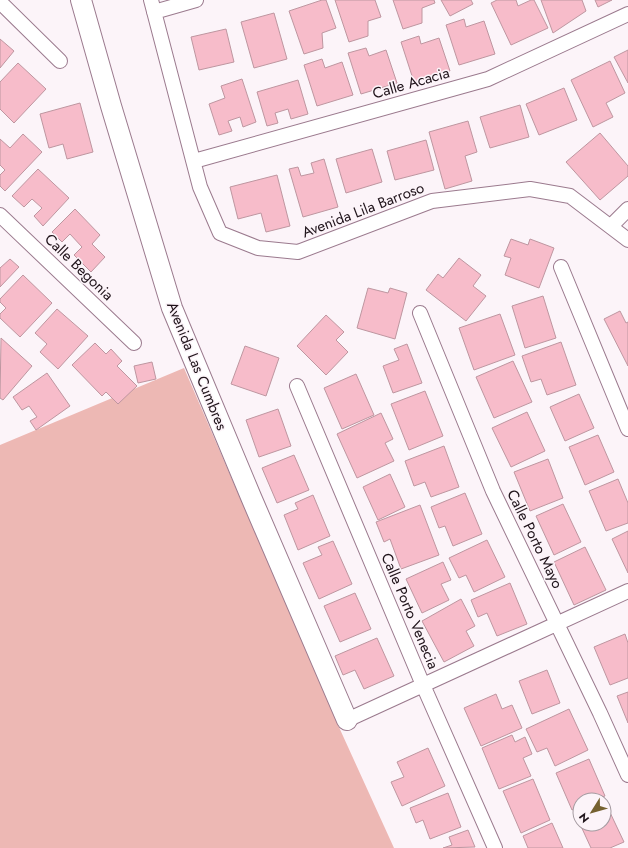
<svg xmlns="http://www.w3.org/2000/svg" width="628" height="848" viewBox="0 0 628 848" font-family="Jost,sans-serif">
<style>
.green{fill:#edb8b4}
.building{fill:#f7bcca;stroke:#be96a0}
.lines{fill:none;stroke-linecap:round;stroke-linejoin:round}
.street-casing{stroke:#9b7a8e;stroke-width:16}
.secondary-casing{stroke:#9b7a8e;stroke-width:22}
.street{stroke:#fff;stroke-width:14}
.secondary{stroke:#fff;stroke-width:20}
.labels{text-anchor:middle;stroke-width:3;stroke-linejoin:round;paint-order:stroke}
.street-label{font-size:15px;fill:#1f131a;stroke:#fcf4f9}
</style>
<rect width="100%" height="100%" fill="#fcf4f9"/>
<path class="green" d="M184,368l154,357 56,123h-394v-403z"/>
<path class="building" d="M322,0h4l10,28 -14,5 1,15 -19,6 -15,-43z
M335,0h40l6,17 -13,4v15l-19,6z
M393,0h41l1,3 -13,5v15l-19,6z
M441,0h30l2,4 -23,12z
M497,0h19l2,6 13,-6h3l14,28 -37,17 -20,-42z
M541,0h41l4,11 -33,22z
M595,0h17l-14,7z
M274,13l13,46 -33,9 -13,-46z
M464,19l2,8 18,-6 11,33 -36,11 -13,-40z
M226,29l8,33 -35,8 -8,-33z
M419,36l2,8 18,-6 11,33 -36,11 -13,-40z
M0,39l14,12 -14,17z
M366,48l3,8 17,-6 11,33 -36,11 -13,-41z
M628,50v33l-14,-26z
M322,59l3,9 17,-6 11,33 -36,11 -13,-41z
M610,61l15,32 -19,10 7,14 -20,10 -22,-47z
M18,63l28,26 -32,34 -14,-14v-27z
M242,79l14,43 -13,5 -3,-10 -12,4 4,10 -13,4 -10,-31 16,-6 -4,-12z
M298,80l10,34 -17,5 -3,-10 -13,4 3,10 -11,3 -10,-34z
M564,88l13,32 -38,15 -13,-31z
M80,103l13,49 -26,7 -4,-15 -14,4 -9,-34z
M520,105l9,32 -39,11 -10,-31z
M468,121l9,31 -12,4 7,25 -27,8 -16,-57z
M600,133l28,33v10l-28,24 -34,-38z
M23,134l19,18 -37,39 -5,-5v-11l5,-5 -5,-5v-26l10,9z
M426,140l8,30 -39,10 -8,-29z
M372,149l10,33 -36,11 -10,-34z
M324,159l14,48 -35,10 -14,-48 9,-2 3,9 13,-3 -3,-10z
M38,169l31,29 -26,28 -9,-10 8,-8 -10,-9 -8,8 -12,-11z
M277,175l13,51 -24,6 -5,-19 -23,6 -8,-32z
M75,209l25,26 -8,9 13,13 -14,15 -17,-17 8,-8 -12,-13 -8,8 -10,-10z
M511,239l17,6 2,-6 24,9 -15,40 -34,-13 6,-17 -7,-2z
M459,258l22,17 -8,11 13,10 -20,25 -40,-31 12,-16 5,4z
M10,259l9,8 -19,20v-19z
M23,275l29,28 -32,34 -20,-19v-4l6,-6 -6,-6v-3z
M368,288l20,5 2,-5 17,5 -12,46 -38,-11z
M543,296l13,42 -31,10 -13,-42z
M57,309l31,27 -30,33 -18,-17 7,-8 -12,-11z
M620,311l6,12 2,-1v44l-24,-47z
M500,314l15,41 -41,15 -15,-42z
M326,315l18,17 -8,8 12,12 -22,23 -29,-29z
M1,338l31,28 -29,34 -3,-2z
M561,342l15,43 -29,10 -6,-16 -10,3 -9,-26z
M95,343l11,11 5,-5 11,12 -5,5 20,20 -19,18 -12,-12 -4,4 -30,-31z
M407,344l15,39 -29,10 -10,-27 16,-6 -5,-11z
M245,346l34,12 -13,38 -35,-12z
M513,361l19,41 -38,16 -18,-41z
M152,362l4,17 -18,4 -4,-17z
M47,373l23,33 -34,24 -6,-9 7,-4 -8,-11 -7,4 -9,-13z
M356,374l18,41 -32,14 -18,-41z
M425,391l18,45 -34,14 -18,-46z
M579,394l15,34 -29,13 -15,-34z
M278,409l13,37 -32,11 -13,-37z
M527,412l18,39 -34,16 -19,-39z
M381,413l12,26 -8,4 9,18 -37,17 -20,-44z
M598,435l16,37 -29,13 -16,-38z
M444,446l15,41 -28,10 -6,-15 -11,4 -9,-25z
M294,455l15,35 -32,13 -15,-35z
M548,459l15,39 -33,13 -16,-39z
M390,474l15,33 -27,13 -15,-33z
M618,479l10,24v20l-22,8 -17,-40z
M465,493l17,41 -29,12 -8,-20 -6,2 -8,-21z
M313,495l17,41 -32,14 -14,-35 14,-6 -3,-6z
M563,504l18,38 -27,13 -18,-39z
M420,505l19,50 -38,14 -11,-30 -6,3 -8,-20z
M628,531v42l-16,-34z
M487,540l18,37 -31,15 -8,-17 -7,3 -10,-20z
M333,541l19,43 -33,15 -16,-36 19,-8 -4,-8z
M585,547l21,43 -32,15 -20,-43z
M443,562l8,18 -10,4 8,16 -27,13 -16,-34z
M510,583l17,41 -30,12 -10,-23 -9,4 -7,-17z
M355,593l16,36 -31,13 -16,-36z
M461,599l14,27 -9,5 8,15 -30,16 -22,-41z
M625,634l3,9v35l-18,7 -16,-38z
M377,638l17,38 -30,13 -9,-19 -12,5 -8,-19z
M547,670l13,33 -28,11 -13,-33z
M628,692v31l-11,-27z
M496,694l6,15 10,-4 10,23 -41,18 -17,-38z
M569,709l19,41 -33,16 -8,-18 -10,4 -11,-23z
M512,735l3,7 10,-5 7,17 -9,4 8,18 -32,13 -17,-41z
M428,748l17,38 -43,20 -11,-24 13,-5 -7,-15z
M589,759l16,37 -11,4h-14v6l-8,4 -16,-37z
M533,779l17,41 -29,13 -18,-42z
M448,793l13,34 -31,12 -7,-19 -7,3 -6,-15z
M606,804l18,38 -14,6h-19l-11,-24h24v-19z
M552,823l11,25h-35l-5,-12z
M468,830l7,17 -32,1 9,-3 -3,-8z"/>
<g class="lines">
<g class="street-casing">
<path id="street" d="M151,0l49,187 20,46 38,15 40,4 134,-51 98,-12 40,7 58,44
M0,2l60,59
M154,12l42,-12
M194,161l294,-82 140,-65
M0,215l134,128
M611,226l17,-17
M561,267l67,162
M420,313l73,178 107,222 28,62
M297,386l126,299 72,163
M347,720l281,-129"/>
</g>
<g class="secondary-casing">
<path id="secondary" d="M81,0l30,106 61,202 79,189 96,223"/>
</g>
<use href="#street" class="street"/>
<use href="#secondary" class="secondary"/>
</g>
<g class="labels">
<g class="street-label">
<text transform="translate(411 83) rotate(-16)" y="5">Calle Acacia</text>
<text transform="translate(363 210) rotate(-21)" y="5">Avenida Lila Barroso</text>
<text transform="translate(79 267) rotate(44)" y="5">Calle Begonia</text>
<text transform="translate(197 366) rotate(68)" y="5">Avenida Las Cumbres</text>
<text transform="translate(535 539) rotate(64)" y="5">Calle Porto Mayo</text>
<text transform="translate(410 611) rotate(67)" y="5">Calle Porto Venecia</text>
</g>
</g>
<g transform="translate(592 812) rotate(233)"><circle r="19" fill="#fcf4f9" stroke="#a49aa0"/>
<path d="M0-3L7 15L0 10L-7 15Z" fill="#756130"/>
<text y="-6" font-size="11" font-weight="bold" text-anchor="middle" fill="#1f131a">N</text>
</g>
</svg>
